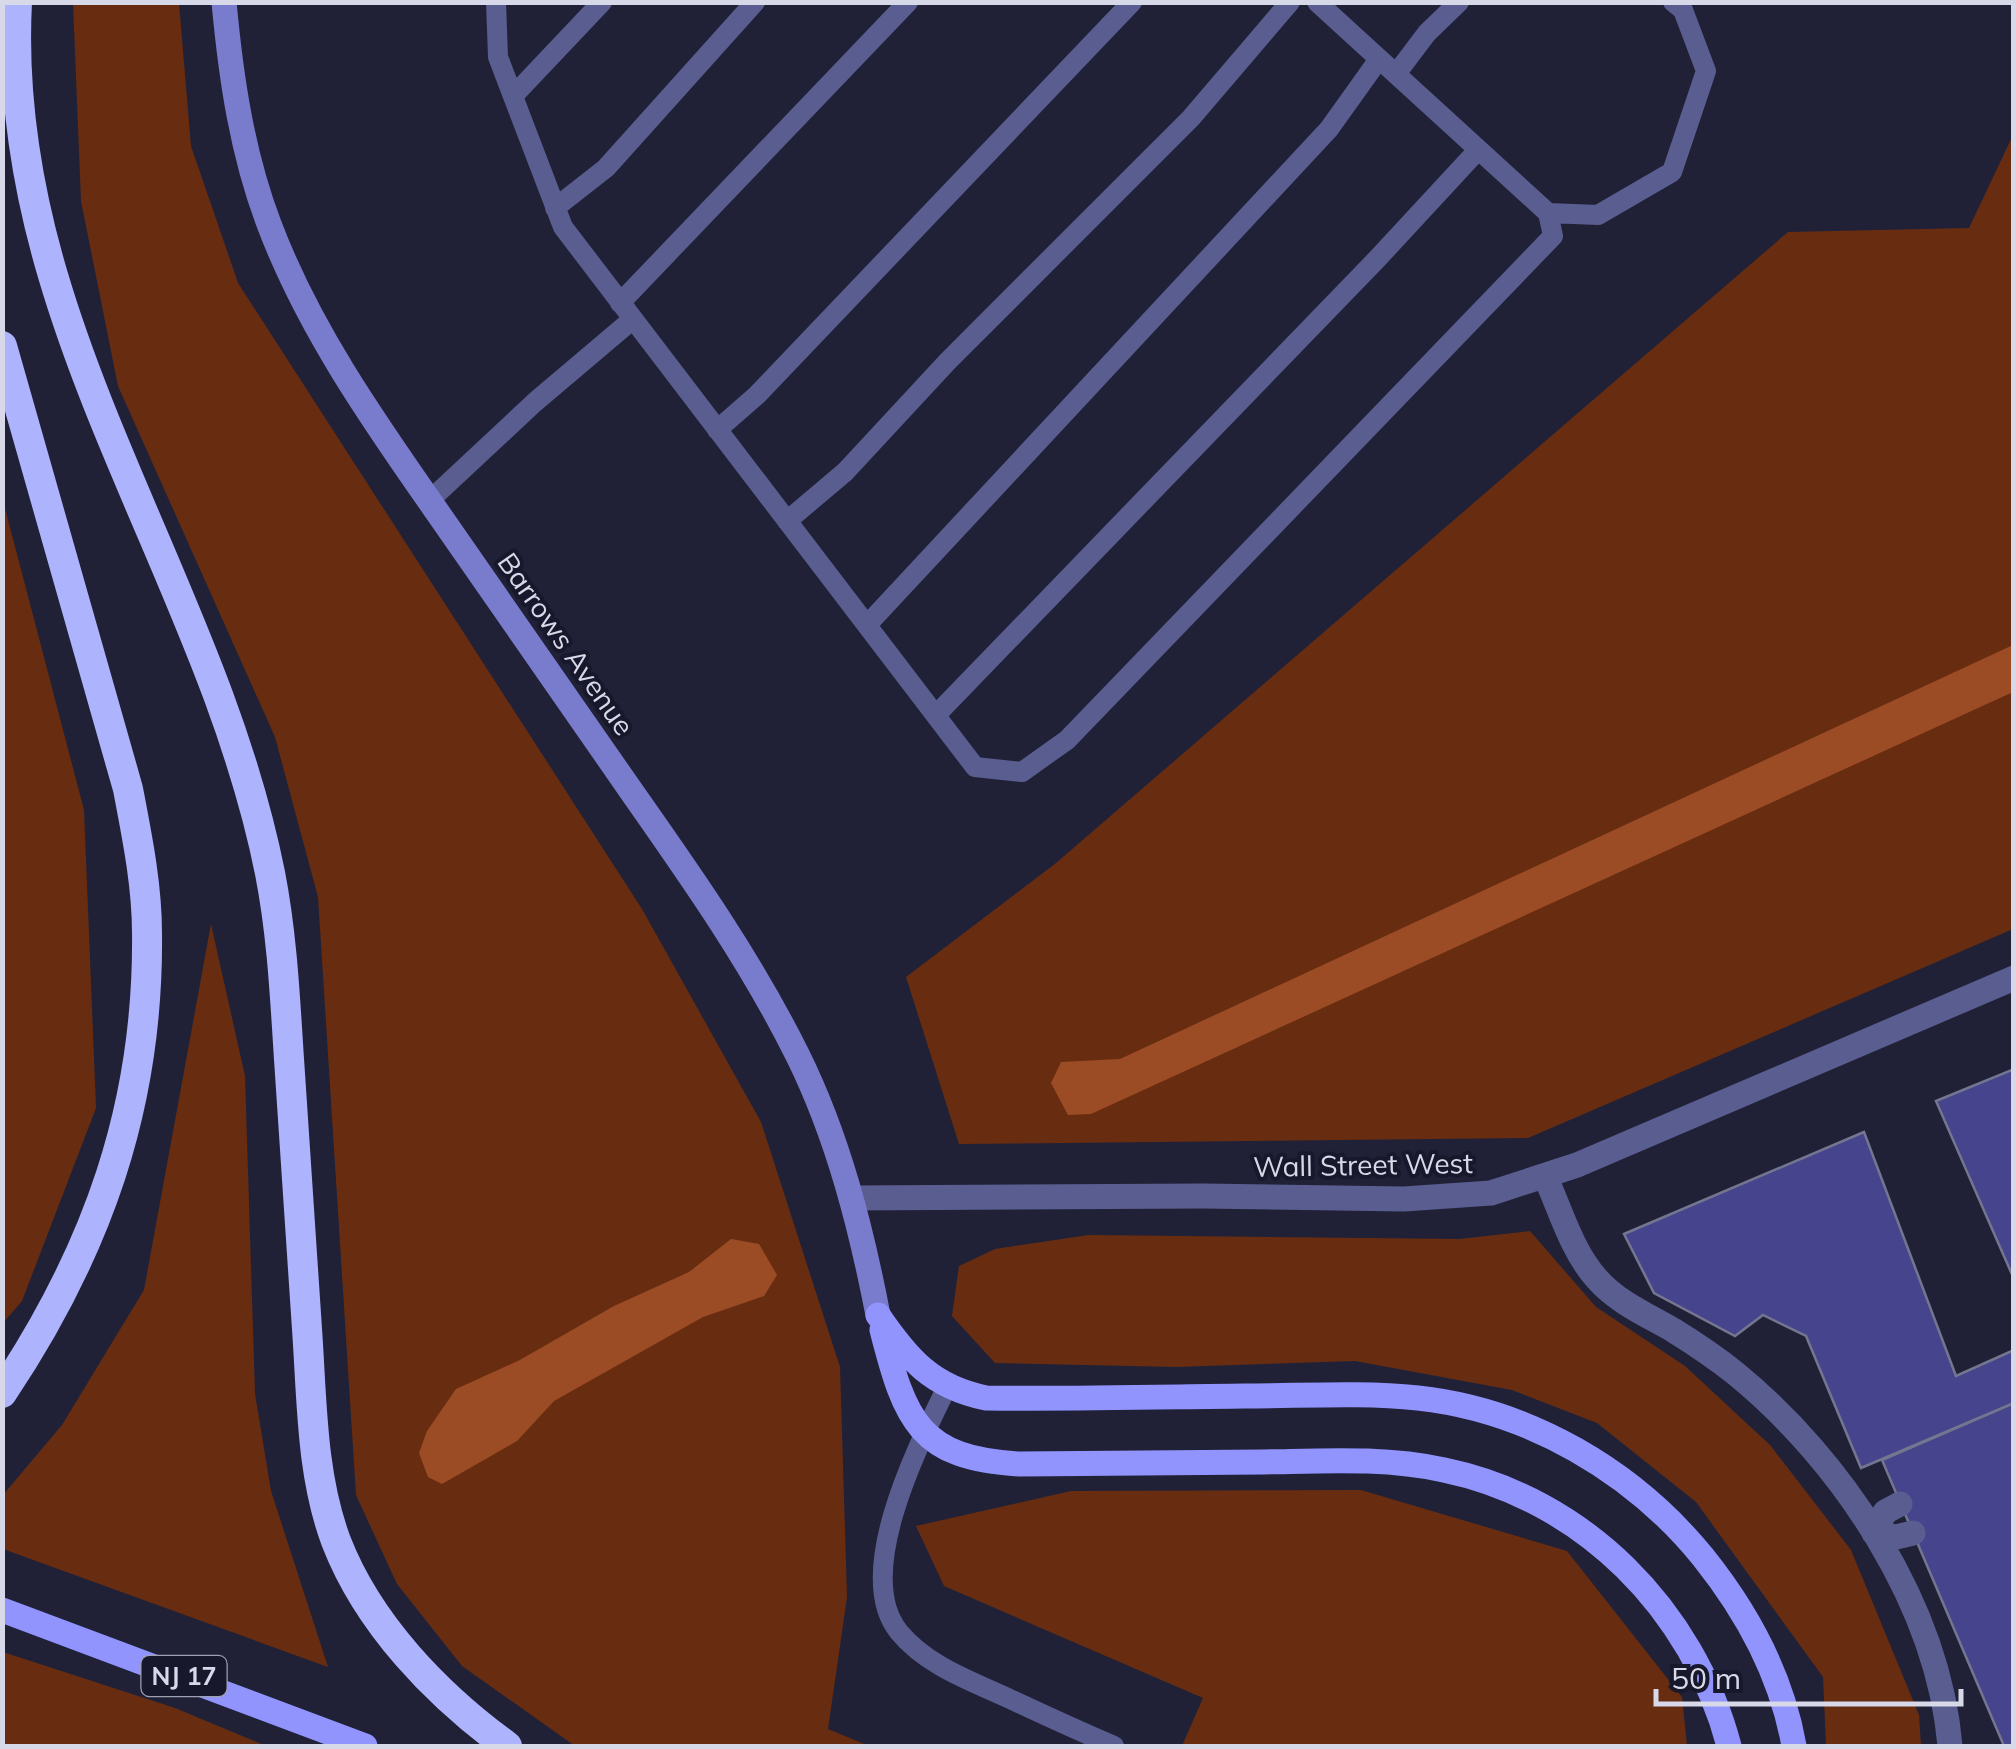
<svg xmlns="http://www.w3.org/2000/svg" width="2016" height="1749" viewBox="0 0 2016 1749" font-family="Mulish,sans-serif">
<style>
.green{fill:#682d10}
.water{fill:#9c4c25}
.building{fill:#45448d;stroke:#747690;stroke-width:2.5}
.lines{fill:none;stroke-linecap:round;stroke-linejoin:round}
.lane{stroke:#5a5d8f;stroke-width:20}
.street{stroke:#5a5d8f;stroke-width:25}
.secondary{stroke:#797ccd;stroke-width:25}
.primary{stroke:#9194fd;stroke-width:25}
.highway{stroke:#aeb3fe;stroke-width:30}
.labels{text-anchor:middle;stroke-width:8;stroke-linejoin:round;paint-order:stroke}
.shield{fill:#17182c;stroke:#9e9fb0;stroke-width:2.5}
.shield-label{font-size:25px;font-weight:bold;fill:#d8d9e8}
.street-label{font-size:28px;fill:#d8d9e8;stroke:#17182c}
</style>
<rect width="100%" height="100%" fill="#202137"/>
<path class="green" d="M73,3h106l12,143 47,137 404,626 119,213 79,245 7,230 -19,132 41,17h-294l-113,-80 -65,-82 -41,-89 -38,-598 -43,-160 -157,-351 -37,-185z
M2013,135v794l-485,209 -569,6 -53,-167 150,-114 732,-631 181,-4z
M2,497l82,313 12,298 -74,193 -19,22z
M211,924l34,152 10,318 16,97 57,176 -325,-118v-54l59,-70 82,-135z
M1530,1231l66,76 89,59 85,79 81,105 68,165 2,31h-95l-3,-69 -127,-175 -99,-79 -85,-33 -157,-29 -179,6 -181,-4 -43,-47 7,-50 36,-17 94,-14 371,4z
M1361,1490l206,61 115,146 5,49h-505l21,-48 -259,-112 -28,-60 155,-35z
M3,1652l172,56 91,38h-263z"/>
<path class="water" d="M2013,645v47l-922,422 -23,1 -17,-32 10,-21 59,-3z
M731,1239l28,5 18,31 -13,21 -61,21 -149,84 -37,40 -75,43 -14,-7 -9,-24 8,-22 29,-42 62,-28 96,-55 75,-34z"/>
<path class="building" d="M2014,1069v210l-78,-178z
M1864,1132l92,244 58,-26v53l-153,65 -55,-132 -43,-21 -28,21 -81,-43 -30,-59z
M2014,1403v343h-10l-122,-286z"/>
<g class="lines">
<path class="lane" d="M496,2l2,55 65,170 412,540 47,5 45,-32 486,-504 -5,-23 -231,-211
M1396,74l31,-41 32,-31
M513,96l89,-94
M555,208l51,-40 149,-166
M1548,213l50,2 74,-43 34,-101 -23,-61 -10,-8
M620,303l288,-301
M717,430l40,-35 375,-393
M429,501l106,-99 98,-83
M787,521l58,-49 103,-111 243,-243 99,-116
M867,625l462,-496 50,-70
M936,715l442,-457 100,-108
M947,1387c-28,57 -95,187 -48,245 28,34 72,49 111,67 34,16 69,32 104,47"/>
<path class="street" d="M1546,1178c15,34 26,73 51,101 20,23 50,36 76,51 21,13 42,27 62,43 108,88 203,232 215,373
M851,1198l352,-2 201,3 87,-6 86,-28 437,-187
M1874,1533l11,-21 15,-8
M1874,1533l22,4 17,-4"/>
<path class="secondary" d="M224,2c7,76 18,151 45,222 40,106 106,199 171,292 64,93 129,186 194,279 59,84 118,168 164,261 40,81 63,171 80,259"/>
<path class="primary" d="M878,1315c30,44 54,72 108,83 86,1 172,-1 258,-2 58,0 117,-4 174,2 111,12 215,73 285,159 44,55 79,120 91,189
M882,1330c23,90 37,129 138,134 81,-1 162,-2 243,-2 60,-1 122,-5 181,8 140,29 249,140 285,276
M2,1610l363,136"/>
<path class="highway" d="M17,2c-17,321 193,570 253,871 12,61 15,124 19,186 6,90 12,180 18,270 5,70 4,145 29,212 32,83 101,154 171,205
M2,346l126,443c9,47 19,96 19,144 2,173 -50,318 -145,460"/>
</g>
<g class="labels">
<rect class="shield" x="141.5" y="1656" width="85" height="40" rx="8"/>
<g class="shield-label">
<text x="184" y="1685">NJ 17</text>
</g>
<g class="street-label">
<text transform="translate(566 644) rotate(55)" y="10">Barrows Avenue</text>
<text transform="translate(1363 1165) rotate(-1)" y="10">Wall Street West</text>
</g>
</g>
<rect width="2016" height="1749" fill="none" stroke="#d8d9e8" stroke-width="10"/>
<path d="M1656 1689v15h305v-15" fill="none" stroke="#d8d9e8" stroke-width="5"/>
<text x="1671" y="1689" font-size="30" fill="#d8d9e8" stroke="#17182c" stroke-width="8" paint-order="stroke">50 m</text>
</svg>
